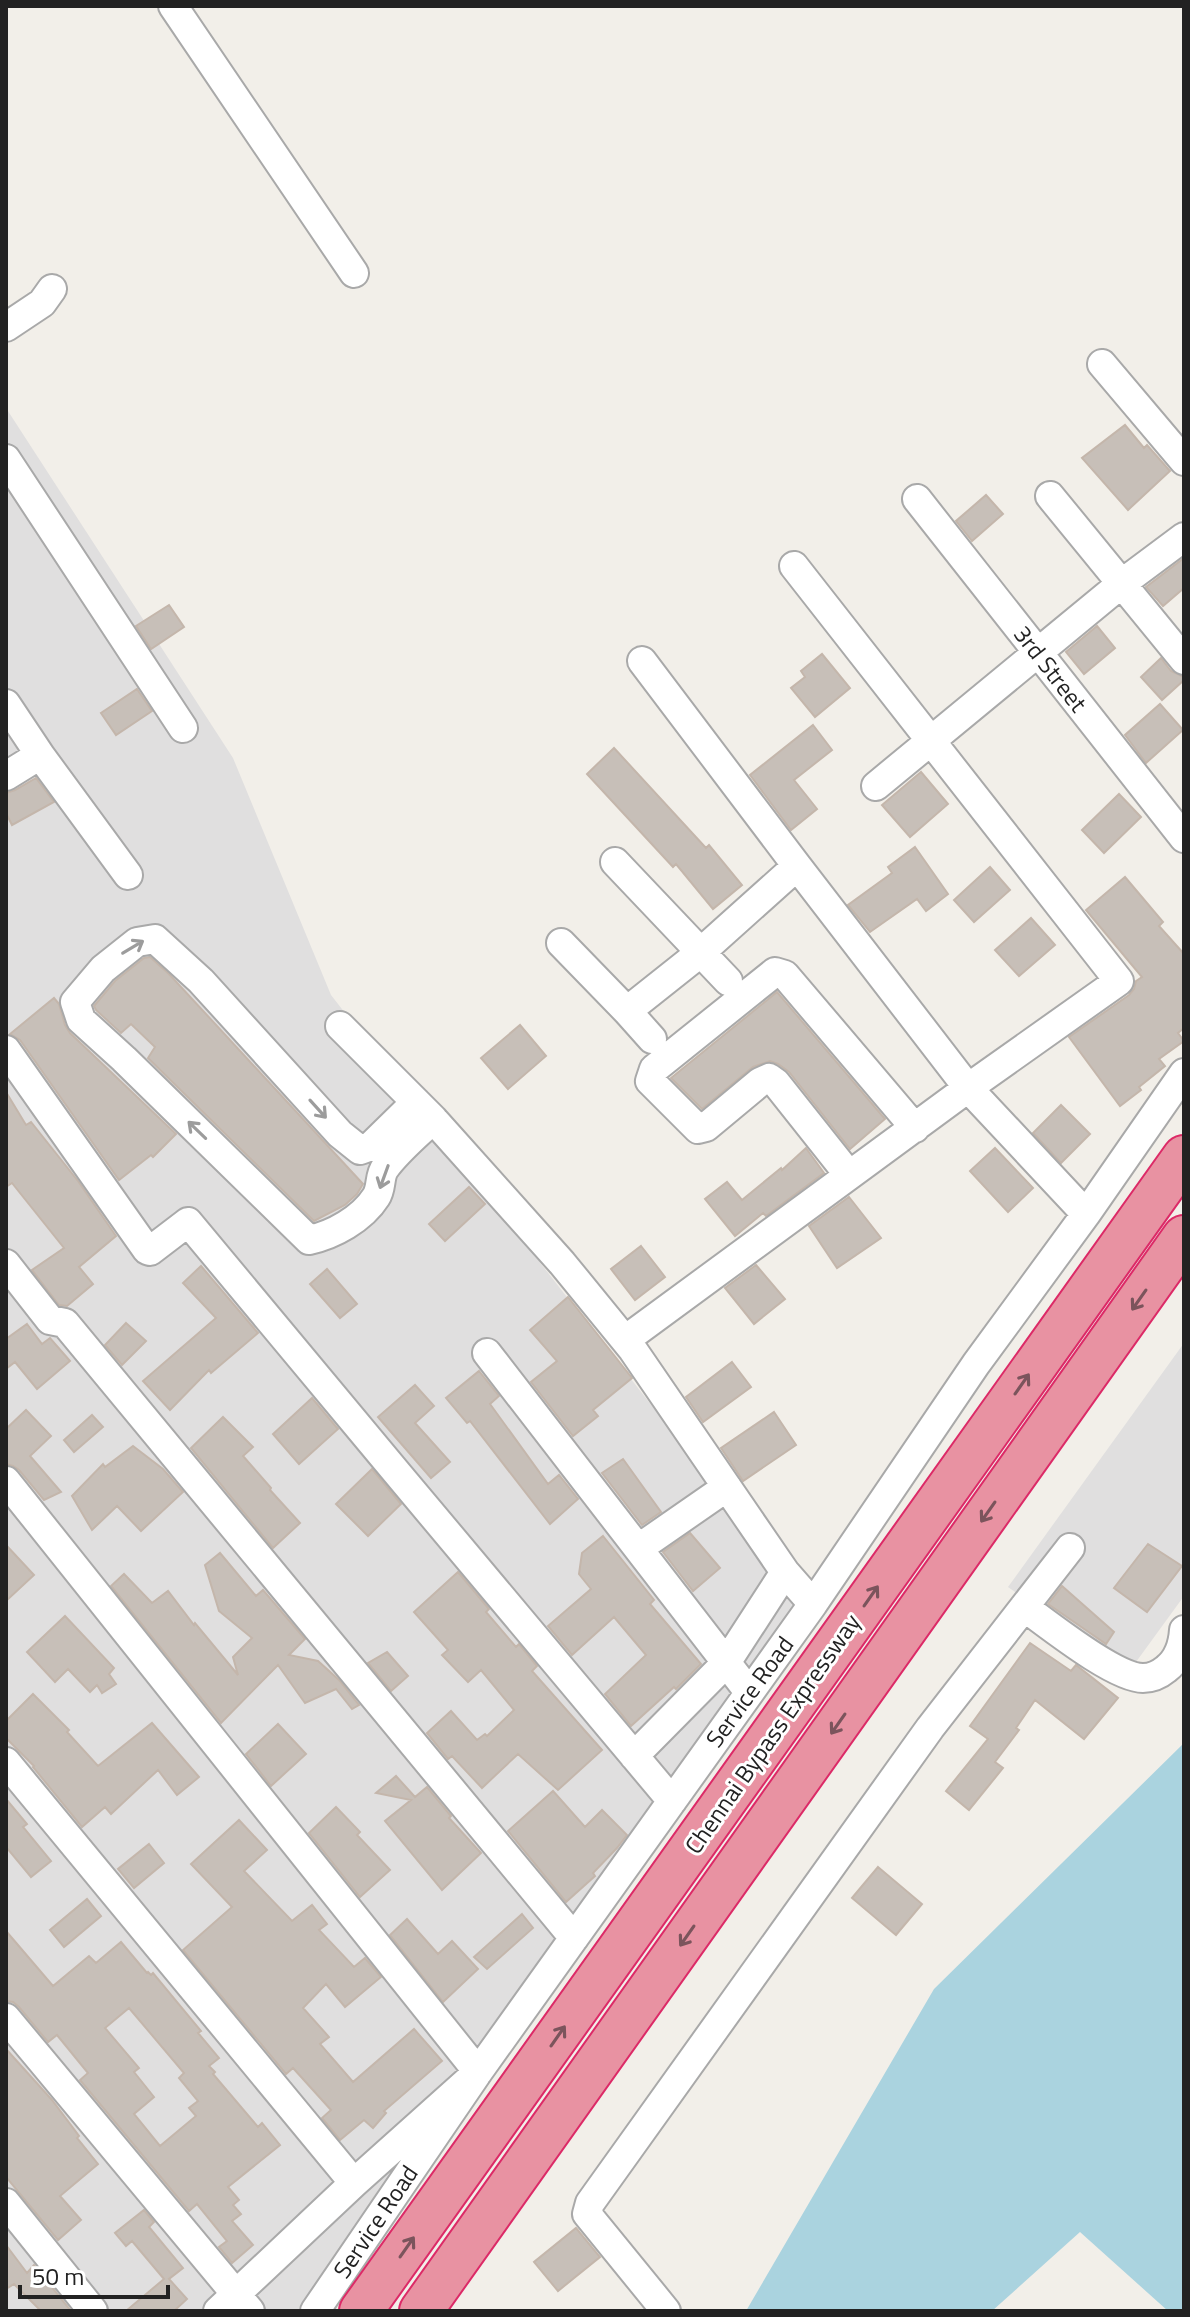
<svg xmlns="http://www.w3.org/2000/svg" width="1190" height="2317" viewBox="0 0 1190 2317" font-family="'Titillium Web',sans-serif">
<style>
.residential{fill:#e0dfdf}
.water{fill:#aad3df}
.building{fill:#c7bfb8;stroke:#c4b6ab;stroke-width:2;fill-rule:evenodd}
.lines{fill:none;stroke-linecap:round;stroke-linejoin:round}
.minor-casing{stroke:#a9a9a9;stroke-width:32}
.highway-casing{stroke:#dc2a67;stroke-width:46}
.minor{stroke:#fff;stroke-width:28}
.highway{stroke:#e892a2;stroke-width:42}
.oneway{stroke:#9c9c9c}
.oneway2{stroke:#7b545c}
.labels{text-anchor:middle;stroke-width:6;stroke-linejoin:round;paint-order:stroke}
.street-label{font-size:24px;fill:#222;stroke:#fff}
</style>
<rect width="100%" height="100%" fill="#f2efe9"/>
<path class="residential" d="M6,408l227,350 98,237 478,612 -498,704h-305z
M1184,1343v253l-48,66 -16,4 -112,-79z"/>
<path class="water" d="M1184,1743v568h-16l-88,-79 -88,79h-246l188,-322z"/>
<path class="building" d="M1125,425l19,23 3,-3 23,26 -42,39 -46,-52z
M986,495l17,19 -31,27 -16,-20z
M1184,558v30l-21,18 -17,-19z
M169,605l15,22 -33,22 -15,-23z
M1097,626l18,22 -31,26 -18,-22z
M822,654l28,34 -35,29 -24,-29 14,-11 -4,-6z
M1161,658l10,13 13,6v3l-22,20 -21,-23z
M137,689l15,22 -36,24 -15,-22z
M1160,704l23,26 -37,33 -21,-28z
M813,725l19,25 -38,30 23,29 -26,21 -41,-55z
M614,748l92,100 3,-3 33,40 -29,24 -37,-45 -3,3 -86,-93z
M921,772l27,32 -38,33 -28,-32z
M36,778l18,24 -42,23 -6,-12v-20l9,-3z
M1119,794l22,23 -37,36 -22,-23z
M915,847l33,47 -22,17 -9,-12 -47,33 -22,-27 44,-32 -4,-6z
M990,867l20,23 -36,32 -20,-22z
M1125,877l38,45 -4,4 25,28v74l-6,5 6,8 -25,18 6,7 -26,21 2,3 -21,16 -51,-69 60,-42 5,-6 2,-8 6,-4 -56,-67z
M1031,918l24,27 -36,31 -24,-26z
M150,957l19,17 194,210 -6,10 -12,11 -31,16 -166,-163 7,-11 -24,-23 -10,9 -25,-23 -2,-4 21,-25 29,-23z
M777,992l108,127 -35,30 -61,-77 -11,-8 -8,-3 -17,6 -51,42 -31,-31z
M54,998l5,6 6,21 5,8 106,101 -23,23 -2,-2 -32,25 -99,-140 -10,-6z
M520,1025l26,31 -38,33 -27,-31z
M6,1092l20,33 5,-3 47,59 38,55 -37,31 14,17 -26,22 -8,-1 -27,-35 32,-22 -52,-65 -6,4z
M1061,1105l29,29 -29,29 -28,-30z
M806,1148l18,25 -58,43 -3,-3 -28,23 -30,-37 22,-17 15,18 39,-32 1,2z
M995,1148l38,40 -25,24 -38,-41z
M469,1187l16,17 -40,37 -16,-17z
M849,1197l32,41 -44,30 -28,-42z
M641,1246l24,31 -30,23 -24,-31z
M756,1265l29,34 -31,25 -29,-36z
M201,1266l57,67 -47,40 -2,-3 -39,40 -27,-29 73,-63 -33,-35z
M327,1269l30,35 -17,14 -30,-34z
M568,1297l64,81 -39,32 5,6 -25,20 -42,-54 26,-21 -27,-31z
M126,1323l20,18 -24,24 -17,-20z
M27,1324l15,20 8,-6 20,23 -33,28 -22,-27 -9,7v-30z
M732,1362l19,25 -48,35 -17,-25z
M479,1371l20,25 -9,8 58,80 11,-9 19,24 -28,25 -80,-103 -3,2 -21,-25z
M415,1385l19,21 -19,17 35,39 -19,16 -53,-61z
M312,1398l26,31 -39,35 -26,-30z
M26,1410l25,26 -21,20 31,36 -17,8 -25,-30 -6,-4 -7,-2v-35z
M774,1412l22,33 -53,36 -22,-33z
M92,1415l11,12 -29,25 -10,-12z
M223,1417l30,30 -10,9 28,32 -1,2 30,33 -27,25 -82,-100z
M133,1446l30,23 20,23 -42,39 -24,-25 -25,24 -20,-34 31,-32 2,3z
M623,1459l38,53 -19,13 -40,-52z
M372,1469l29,35 -33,32 -32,-32z
M690,1533l30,35 -27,23 -30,-39z
M603,1536l51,64 -4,4 51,60 -25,25 -2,-2 -43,39 -26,-32 41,-39 -32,-38 -42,38 -24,-29 43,-37 -12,-15 3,-21z
M1148,1544l34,22 -35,46 -33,-24z
M6,1545l28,30 -28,26z
M220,1553l36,43 7,-6 42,49 -16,16 29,6 21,19 20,25 -7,4 -16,-20 -31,14 -27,-38 -57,58 -110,-137 13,-12 28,29 16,-12 26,34 1,-2 43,52 -5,-18 19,-19 -33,-27 -14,-46z
M458,1572l31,37 -3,3 30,35 3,-3 18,22 -5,5 70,79 -44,40 -40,-36 -36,34 -30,-32 -4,3 -21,-26 24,-22 26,29 8,-6 2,2 27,-26 -33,-40 -13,12 -26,-27 6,-5 -34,-38z
M1062,1586l52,46 -8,12 -58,-40z
M65,1616l49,52 -5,6 7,10 -14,9 -5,-8 -7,7 -22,-23 -13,13 -28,-30z
M1030,1643l41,28 5,-6 42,33 -34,41 -49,-39 -19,28 3,2 -24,32 8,6 -34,42 -23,-19 42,-52 -18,-13z
M387,1652l21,24 -17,15 -23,-28z
M33,1694l36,36 -2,2 31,34 54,-43 47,54 -22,18 -19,-25 -47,44 -6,-7 -23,20 -49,-60 1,-1 -28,-28v-17z
M278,1724l28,30 -35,32 -25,-32z
M396,1776l19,21 12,-10 24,29 -2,2 32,35 -39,37 -57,-69 26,-21 -35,-7z
M553,1791l32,36 17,-17 25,25 -10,13 -24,25 2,3 -29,26 -58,-71z
M6,1799l21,25 -4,3 28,34 -20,16 -25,-30z
M336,1807l24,25 -3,3 33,35 -30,27 -51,-64z
M239,1820l28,30 -23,21 48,50 20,-16 15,19 -8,6 35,37 11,-9 16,19 -36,30 -19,-23 -23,24 26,29 -9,7 33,38 61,-53 28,32 -58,50 2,2 -13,15 -9,-8 -24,20 -18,-22 9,-8 -38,-42 -7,6 -103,-124 49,-43 -41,-43z
M149,1844l15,19 -30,25 -16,-19z
M878,1867l44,37 -26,31 -44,-37z
M87,1899l14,17 -37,31 -14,-17z
M522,1914l11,14 -46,41 -13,-12z
M407,1919l31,35 14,-13 26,28 -35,33 -53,-67z
M6,1931l47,55 36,-30 7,7 25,-21 26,31 1,-1 3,3 2,-2 48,58 -3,2 21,25 -10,8 6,6 -2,2 45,53 4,-4 18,22 -52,42 11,13 -6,5 8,9 -9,7 21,24 -21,18 -13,-16 8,-6 -30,-37 -8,7 -109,-131 8,-7 -31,-38 -9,7 -29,-35 -6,-5 -7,-1zM129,2008l55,65 -5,5 19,23 -9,7 7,8 -36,30 -26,-32 20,-17 -20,-25 5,-4 -34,-40z
M6,2049l46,51 27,36 -2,2 21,26 -38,32 21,24 -23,20 -52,-63z
M144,2210l10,12 -5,5 34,41 -14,11 18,20 -13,12h-48l38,-32 -32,-38 -6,5 -11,-13z
M576,2228l24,29 -42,34 -24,-29z
M6,2245l21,28 7,-8 37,46h-30l-27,-27 -8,5z"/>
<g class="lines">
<g class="minor-casing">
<path id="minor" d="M173,6l181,267
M6,327l36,-24 10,-14
M1102,364l82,97
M6,459l177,269
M1050,496l134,164
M917,499l267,339
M642,661l155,205 171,222 118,126
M6,704l34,51 -34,21
M40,755l88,120
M876,786l245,-202 63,-47
M615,862l113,119
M561,943l66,68 73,-58 97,-87
M627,1011l25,28
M340,1026l93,93 129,144 71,87 152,222 28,32
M6,1050l141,200 3,1 38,-29c160,194 323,386 484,579
M416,1102l-45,44 -11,4 -20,-16 -139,-153 -46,-42 -18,3 -34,27 -28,33 6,18 43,39 185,181c24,-5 53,-21 67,-43 6,-9 3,-21 9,-29 13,-18 32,-33 48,-49
M849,1175l-73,-92 -7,-5 -9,4 -54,45 -8,2 -48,-48 4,-12 121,-97 10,3 130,153
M6,1264l44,56 15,3 509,615
M625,1340l343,-252 151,-107 -325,-415
M487,1353l262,339
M6,1481l472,591 -124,111 -136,128
M639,1548l88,-61
M1024,1607c25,18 91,71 119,71 8,0 17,-4 23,-9 13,-10 17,-24 18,-39
M634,1756l92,-93 59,-91
M6,1762l348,421
M6,2018l244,293
M6,2203l87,108
M315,2311l163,-239 335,-468 163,-240 110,-150 98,-141
M666,2311l-79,-97 3,-11 340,-475 140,-180"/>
</g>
<g class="highway-casing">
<path id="highway" d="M361,2311l823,-1154
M421,2311l763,-1074"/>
</g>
<use href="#minor" class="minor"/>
<use href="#highway" class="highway"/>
</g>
<defs><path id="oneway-shaft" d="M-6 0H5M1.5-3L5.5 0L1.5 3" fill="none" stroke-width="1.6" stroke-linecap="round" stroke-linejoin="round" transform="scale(2)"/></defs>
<g class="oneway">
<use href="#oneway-shaft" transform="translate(133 947) rotate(-31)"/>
<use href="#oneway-shaft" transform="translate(318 1109) rotate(48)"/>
<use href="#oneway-shaft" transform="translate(197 1130) rotate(-136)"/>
<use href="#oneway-shaft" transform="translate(384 1177) rotate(110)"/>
</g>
<g class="oneway2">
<use href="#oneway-shaft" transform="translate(1139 1300) rotate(125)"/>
<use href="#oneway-shaft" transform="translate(1022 1384) rotate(-55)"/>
<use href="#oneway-shaft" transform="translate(988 1512) rotate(125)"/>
<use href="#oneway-shaft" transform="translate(871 1596) rotate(-55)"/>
<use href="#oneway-shaft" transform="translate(838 1724) rotate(125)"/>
<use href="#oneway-shaft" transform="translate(687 1936) rotate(125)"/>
<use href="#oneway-shaft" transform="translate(558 2036) rotate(-55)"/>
<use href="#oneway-shaft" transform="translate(407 2247) rotate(-55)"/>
</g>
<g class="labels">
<g class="street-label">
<text transform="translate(1050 669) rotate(52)" y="8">3rd Street</text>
<text transform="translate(750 1692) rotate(-54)" y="8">Service Road</text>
<text transform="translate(773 1734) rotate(-55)" y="8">Chennai Bypass Expressway</text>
<text transform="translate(376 2222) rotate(-56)" y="8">Service Road</text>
</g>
</g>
<rect width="1190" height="2317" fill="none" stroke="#222222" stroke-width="16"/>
<path d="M20 2285v12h148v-12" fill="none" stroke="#222222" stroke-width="4"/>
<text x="32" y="2285" font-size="24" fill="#222222" stroke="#ffffff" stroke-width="6" paint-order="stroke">50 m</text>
</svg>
